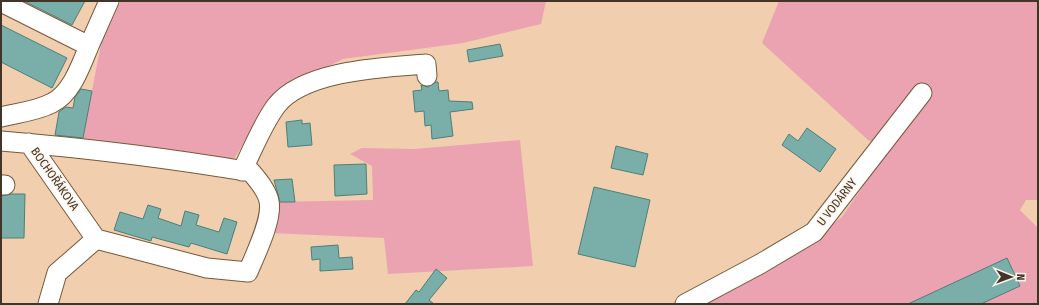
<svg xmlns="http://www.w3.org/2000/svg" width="1039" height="305" viewBox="0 0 1039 305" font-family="'Fira Sans Condensed',sans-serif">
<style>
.green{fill:#eca3b1}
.building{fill:#79afa8;stroke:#4b807a}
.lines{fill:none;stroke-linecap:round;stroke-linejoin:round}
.minor-casing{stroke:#76593b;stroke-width:21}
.minor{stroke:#fff;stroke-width:19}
.labels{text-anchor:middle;stroke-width:3;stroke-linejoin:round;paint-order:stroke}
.street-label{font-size:12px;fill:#423528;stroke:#fff4ea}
</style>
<rect width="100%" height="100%" fill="#f0ceae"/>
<path class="green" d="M121,1h425l-5,23 -78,19 -120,16 -51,25 -27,28 -17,24 -14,23 -152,-17 19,-98z
M779,1h259v199h-12l-6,10 18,18v76h-335l93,-52 46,-35 45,-66 -19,-11 -106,-97z
M520,140l13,126 -145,8 -4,-36 -114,-5 3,-31 100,-2 -1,-34 -22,-12 12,-6 52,1z"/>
<path class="building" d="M24,1h61l-13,24z
M1,25l66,33 -15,30 -51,-26z
M500,44l3,12 -34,6 -2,-12z
M436,82h2l1,9 9,-1 1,11 23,1 1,7 -23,3 3,24 -21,3 -1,-14 -6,1 -1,-15 -9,1 -2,-21 9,-1 -1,-5 7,2z
M81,89l11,2 -9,47 -28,-3 4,-23 7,-5 7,1 2,-11z
M302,120v4l8,-1 2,22 -24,2 -2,-25z
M807,128l29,21 -16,23 -38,-27 7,-11 9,7z
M616,146l32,8 -5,21 -32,-7z
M366,164l1,30 -32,2 -1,-31z
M292,179l3,23h-15l-6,-22z
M594,187l56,13 -15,67 -57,-13z
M11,194h14l-1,44h-23v-42z
M148,205l13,4 -3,9 23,8 4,-15 14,4 -3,10 23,7 5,-14 13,4 -10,32 -36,-11 -2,4 -37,-10 -1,4 -37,-11 6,-18 23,7z
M338,245l1,13 13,-1 1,12 -33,2v-12l-8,1 -1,-13z
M1007,258l13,28 -39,18h-73z
M436,269l11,9 -18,22 5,4h-29l11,-14 3,2z"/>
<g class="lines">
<g class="minor-casing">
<path id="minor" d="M89,46l20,-45
M1,117c16,-4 36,-6 51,-14 20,-10 29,-38 37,-57l-88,-44
M1,141c84,7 167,17 250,31 7,8 16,19 18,29 4,18 -14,54 -21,71l-41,-4 -111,-29 -67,-96
M242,171c11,-22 20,-46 34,-65 27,-36 110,-39 150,-42l1,12
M1,185h4
M48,304l9,-31 39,-34
M685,304l75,-40 54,-32 108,-139"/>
</g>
<use href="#minor" class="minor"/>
</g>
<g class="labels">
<g class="street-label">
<text transform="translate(55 179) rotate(55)" y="4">BOCHOŘÁKOVA</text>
<text transform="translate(837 202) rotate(-52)" y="4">U VODÁRNY</text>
</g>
</g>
<rect width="1039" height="305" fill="none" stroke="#423528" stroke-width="4"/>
<g transform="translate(1011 277) rotate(91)" stroke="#fff4ea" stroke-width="3" paint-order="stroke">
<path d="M0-3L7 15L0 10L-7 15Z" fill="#423528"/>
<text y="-6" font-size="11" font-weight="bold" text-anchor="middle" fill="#423528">N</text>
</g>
</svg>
